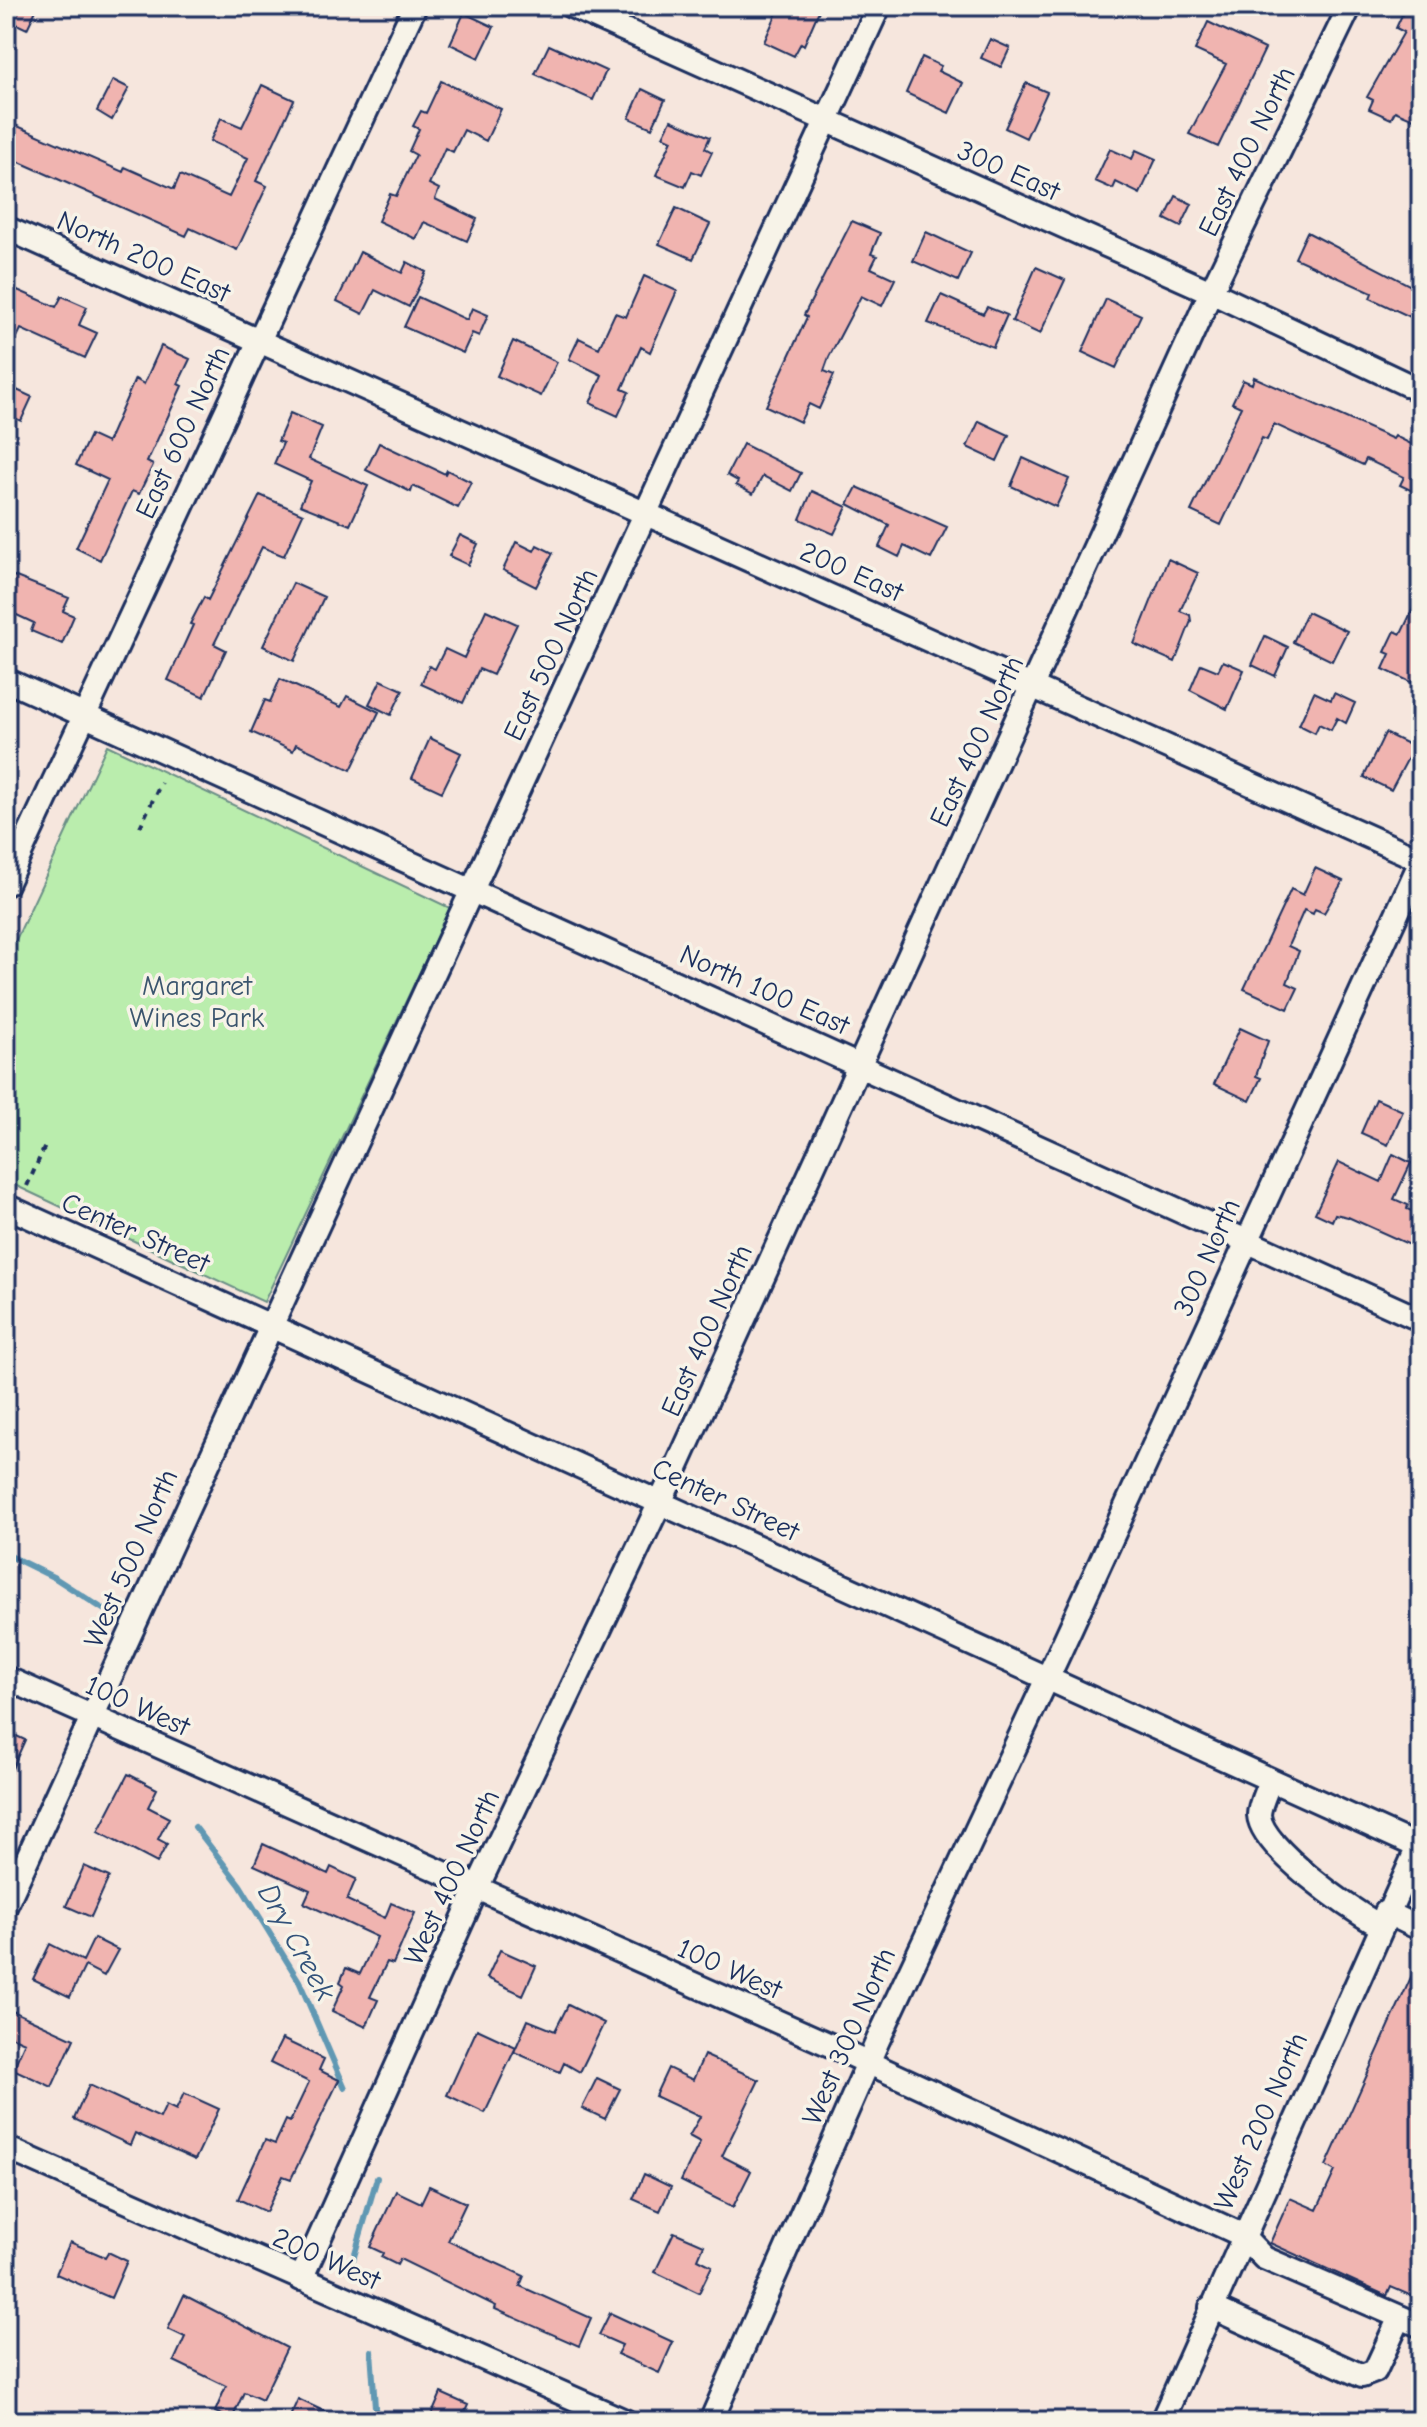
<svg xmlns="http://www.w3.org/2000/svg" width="1427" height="2427" viewBox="0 0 1427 2427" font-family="'Comic Neue',sans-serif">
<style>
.green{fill:#baedad;stroke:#6a8e86;stroke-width:2}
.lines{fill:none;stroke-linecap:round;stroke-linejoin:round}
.stream{stroke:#6198b3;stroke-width:6}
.building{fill:#f0b4b0;stroke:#1b2f5e;stroke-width:2}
.minor-casing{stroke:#1b2f5e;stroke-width:28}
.path{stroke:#1b2f5e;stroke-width:4;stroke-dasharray:6 6;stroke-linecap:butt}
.minor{stroke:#f7f3e8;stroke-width:22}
.labels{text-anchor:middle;stroke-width:7;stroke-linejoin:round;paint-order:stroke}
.street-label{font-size:28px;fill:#1b2f5e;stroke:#f7f3e8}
.park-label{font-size:28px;fill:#3b556e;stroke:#f7f3e8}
.water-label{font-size:30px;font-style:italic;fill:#32527a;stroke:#f7f3e8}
</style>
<rect width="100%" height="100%" fill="#f6e6dd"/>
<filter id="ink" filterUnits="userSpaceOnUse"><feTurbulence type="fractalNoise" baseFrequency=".0125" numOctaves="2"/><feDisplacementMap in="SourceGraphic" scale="16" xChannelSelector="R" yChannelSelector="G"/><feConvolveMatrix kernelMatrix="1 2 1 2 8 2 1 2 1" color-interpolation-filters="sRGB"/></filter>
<g filter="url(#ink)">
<path class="green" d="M107,745l343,163 -186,394 -258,-121v-220z"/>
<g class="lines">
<path class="stream" d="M6,1554l49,24 48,31
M195,1827l45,58 59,96 46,107
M353,2260l24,-82
M371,2351l5,70"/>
</g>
<path class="building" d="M6,6h32l-11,23 -21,-10z
M780,6h41l-17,39 -3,-2 -7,13 -30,-14z
M1406,6h15v49l-9,19 9,5v30l-5,11 -21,-9 -4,8 -22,-10 4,-9 -6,-3 37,-65 -8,-4z
M464,13l30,14 -15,31 -29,-14z
M1208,22l57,27 -47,98 -29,-13 37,-70 -31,-14z
M990,39l20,9 -9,19 -20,-9z
M549,45l57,26 -13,29 -58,-26z
M922,57l19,9 -3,5 25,12 -14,30 -43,-20z
M113,80l16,8 -17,32 -15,-9z
M441,81l60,28 -15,32 -22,-11 -11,22 -8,-4 -16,36 10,5 -4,10 42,20 -10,22 -43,-19 -8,17 -38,-18 12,-27 6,2 20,-41 -7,-4 10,-22 -6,-3 8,-15 5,2z
M1026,83l21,9 -21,46 -21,-10z
M262,85l32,15 -38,81 11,5 -30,64 -47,-22 -4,8 -180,-80v-35l117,51 2,-5 49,22 6,-14 49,22 19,-39 -38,-17 11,-23 21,9z
M642,89l23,11 -13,28 -23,-10z
M671,120l39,17 -5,11 7,4 -11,23 -9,-4 -7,16 -29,-12 16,-35 -9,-4z
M1110,149l22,10 4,-9 20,9 -16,35 -24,-12 -3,7 -18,-8z
M1176,196l16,8 -11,23 -16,-8z
M676,208l34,16 -17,35 -34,-15z
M852,221l28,12 -9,21 6,2 -6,12 24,11 -13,27 -21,-10 -32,61 -5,14 10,4 -15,34 -10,-5 -9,18 -34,-16 41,-89 -3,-2z
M926,232l45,21 -13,28 -45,-20z
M1307,232l114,59v31l-51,-24 2,-5 -77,-35z
M360,252l42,21 5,-11 19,10 -17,35 -34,-17 -12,24 -26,-13z
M1036,267l29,13 -25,54 -28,-13z
M644,276l33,15 -27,61 -9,-5 -19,42 7,3 -11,24 -28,-13 12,-28 -33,-16 10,-21 20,10 16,-35 11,4z
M6,285l50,22 6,-11 25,11 -8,18 18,8 -12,25 -64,-29 -15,32z
M941,295l42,19 4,-7 20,8 -14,32 -65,-24z
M418,297l49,23 5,-12 16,7 -9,21 -7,-3 -9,20 -59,-26z
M1106,299l35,16 -25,53 -34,-16z
M513,341l44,21 -16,34 -44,-20z
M161,346l29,13 -12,25 4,2 -35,76 6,3 -14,29 -7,-3 -32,69 -24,-12 32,-68 -32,-15 14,-30 17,8 28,-64 9,5z
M1254,377l139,62 2,-3 22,11 4,-8v56l-21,-10 4,-8 -38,-18 -3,6 -89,-41 -7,16 -5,-2 -41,87 -30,-14 50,-104 -9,-4 11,-23 9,4z
M6,385l26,12 -11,24 -15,-7z
M290,413l32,14 -13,32 59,27 -18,39 -50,-20 11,-24 -37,-17 9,-21 -5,-2z
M979,421l30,14 -12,26 -30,-14z
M379,443l66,31 2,-4 24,12 -13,26 -45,-22 -2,6 -45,-22z
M743,444l58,29 -9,18 -29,-15 -10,18 -17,-9 2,-4 -11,-6z
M1023,458l46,21 -13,28 -45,-21z
M857,487l90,40 -16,32 -27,-13 -5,11 -20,-10 10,-22 -41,-21z
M812,491l35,16 -13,27 -34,-15z
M260,495l43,19 -19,42 -22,-9 -48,97 12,6 -22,47 -36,-17 25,-55 -3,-1 14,-27 4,3z
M460,535l18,9 -10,21 -19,-9z
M516,542l18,9 3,-6 16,8 -17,34 -33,-17z
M1168,559l30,14 -18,38 10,4 1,6 -16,41 -41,-18z
M6,573l63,25 -6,13 11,5 -12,28 -31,-13 3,-8 -28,-13z
M293,583l31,14 -30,64 -31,-15z
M1421,592v95l-38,-18 7,-15 -5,-2 10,-21 6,3z
M486,610l31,14 -24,51 -14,-6 -16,34 -42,-19 8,-18 6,3 10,-20 19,9z
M1307,612l40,19 -15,30 -39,-19z
M1265,636l23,11 -13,29 -23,-11z
M1223,661l21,9 -17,39 -37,-19 11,-26 17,7z
M280,679l61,28 6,-11 32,16 -28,58 -55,-26 -3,7 -42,-19 14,-32 5,2z
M381,680l22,10 -12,25 -22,-11z
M1314,692l17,8 3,-7 21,10 -9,20 -9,-5 -6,12 -12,-6 -4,9 -16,-8z
M1385,733l29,14 -23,43 -27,-13z
M430,738l31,15 -19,39 -30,-14z
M1315,868l28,13 -19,32 -9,-4 -2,5 -9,-4 -16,36 11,5 -12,32 11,5 -10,21 -44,-20 47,-100 12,6z
M1240,1028l28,13 -12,35 5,2 -11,23 -36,-17z
M1376,1099l27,12 -15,34 -27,-12z
M1393,1154l18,9 -17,36 14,6 -1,4 7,3 -1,5 8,4 -11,24 -62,-28 -13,-3 -3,7 -17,-8 24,-51 42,20z
M6,1731l19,9 -19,42z
M128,1774l29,15 -9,18 21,11 -11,21 9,5 -10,19 -59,-31z
M263,1844l65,30 3,-7 25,12 -9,21 38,18 6,-15 24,10 -22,51 -6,-2 -17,35 8,3 -12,27 -34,-16 12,-26 -4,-3 6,-14 14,6 17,-37 -73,-34 6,-13 -56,-25z
M84,1866l25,11 -18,40 -25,-11z
M94,1938l24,12 -14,26 -19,-10 -15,31 -37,-18 17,-35 33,17z
M500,1950l36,16 -13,29 -36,-17z
M1421,1955v345l-30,-13 -4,9 -117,-53 20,-45 27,12 18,-39 -9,-5z
M568,2005l36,18 -24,49 -16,-9 -4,9 -46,-20 14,-32 27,11z
M6,2008l68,31 -22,48 -39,-18 12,-27 -19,-8z
M477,2029l39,18 -31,66 -38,-18z
M282,2039l42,20 -5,11 20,10 -48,99 -8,-3 -17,36 -28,-13 27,-59 10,4 11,-24 4,2 19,-40 -39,-19z
M704,2055l55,25 -37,76 29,15 -18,36 -52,-26 19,-39 -11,-6 11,-19 -45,-21 13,-28 25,12z
M597,2078l23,11 -15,30 -23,-11z
M89,2085l71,33 6,-13 10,5 8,-17 35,16 -24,51 -60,-27 -5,12 -56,-26z
M644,2174l27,13 -11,24 -27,-12z
M429,2186l37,17 -18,38 76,35 -4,10 71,32 -12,28 -84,-37 1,-3 -96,-47 -3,6 -16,-8 2,-4 -13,-6 26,-56 25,12z
M674,2232l30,13 -6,14 14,7 -13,27 -44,-21z
M70,2242l35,15 3,-5 19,9 -16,37 -55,-24z
M184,2295l103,53 -25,52 -18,-8 -12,27 -17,-7 11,-26 -52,-25 11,-24 -17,-8z
M610,2313l63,29 -14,31 -42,-19 5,-9 -23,-10z
M441,2393l27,12 -7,16h-32z
M298,2399l47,22h-57z"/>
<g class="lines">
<g class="minor-casing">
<path id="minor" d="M571,6l640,286 210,99
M6,228l1415,632
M6,680l1415,640
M6,884l409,-878
M6,1206l1415,642
M6,1678l824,367 412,190 22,23 157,68
M1270,1780c-3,10 -11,25 -11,35 2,34 93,95 121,111
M6,1905c289,-634 583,-1266 873,-1899
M1386,1912l35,17
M6,2148l619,273
M301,2279l176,-391 196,-413 538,-1183 139,-286
M1211,2307l151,69 13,-5 25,-54
M711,2421l167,-381 182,-389 361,-790
M1162,2421l259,-581"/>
</g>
<path class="path" d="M140,827l21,-44
M27,1186l18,-40"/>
<use href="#minor" class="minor"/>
</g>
</g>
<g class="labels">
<g class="street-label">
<text transform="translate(1246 151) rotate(-64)" y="10">East 400 North</text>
<text transform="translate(1009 170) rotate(24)" y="10">300 East</text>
<text transform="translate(144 256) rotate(24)" y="10">North 200 East</text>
<text transform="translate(182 432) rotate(-65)" y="10">East 600 North</text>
<text transform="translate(852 571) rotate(24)" y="10">200 East</text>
<text transform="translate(550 654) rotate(-65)" y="10">East 500 North</text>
<text transform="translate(976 741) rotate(-65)" y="10">East 400 North</text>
<text transform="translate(765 989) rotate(24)" y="10">North 100 East</text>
<text transform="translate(136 1232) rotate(24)" y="10">Center Street</text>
<text transform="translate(1206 1257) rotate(-66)" y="10">300 North</text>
<text transform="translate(706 1330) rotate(-66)" y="10">East 400 North</text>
<text transform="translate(726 1499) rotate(25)" y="10">Center Street</text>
<text transform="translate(130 1558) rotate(-66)" y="10">West 500 North</text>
<text transform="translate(138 1705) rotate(24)" y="10">100 West</text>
<text transform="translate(451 1877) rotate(-65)" y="10">West 400 North</text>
<text transform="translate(730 1968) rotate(24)" y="10">100 West</text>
<text transform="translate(848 2036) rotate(-66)" y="10">West 300 North</text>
<text transform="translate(1260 2121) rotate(-66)" y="10">West 200 North</text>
<text transform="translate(327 2258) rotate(24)" y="10">200 West</text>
</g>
<g class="park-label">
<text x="197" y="995">Margaret<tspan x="197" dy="32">Wines Park</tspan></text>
</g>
<g class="water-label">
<text transform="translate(297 1942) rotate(61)" y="10">Dry Creek</text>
</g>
</g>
<rect width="1427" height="2427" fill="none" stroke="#f7f3e8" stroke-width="32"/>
<rect x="16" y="16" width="1395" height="2395" fill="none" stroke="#1b2f5e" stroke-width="3" filter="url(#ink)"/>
</svg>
